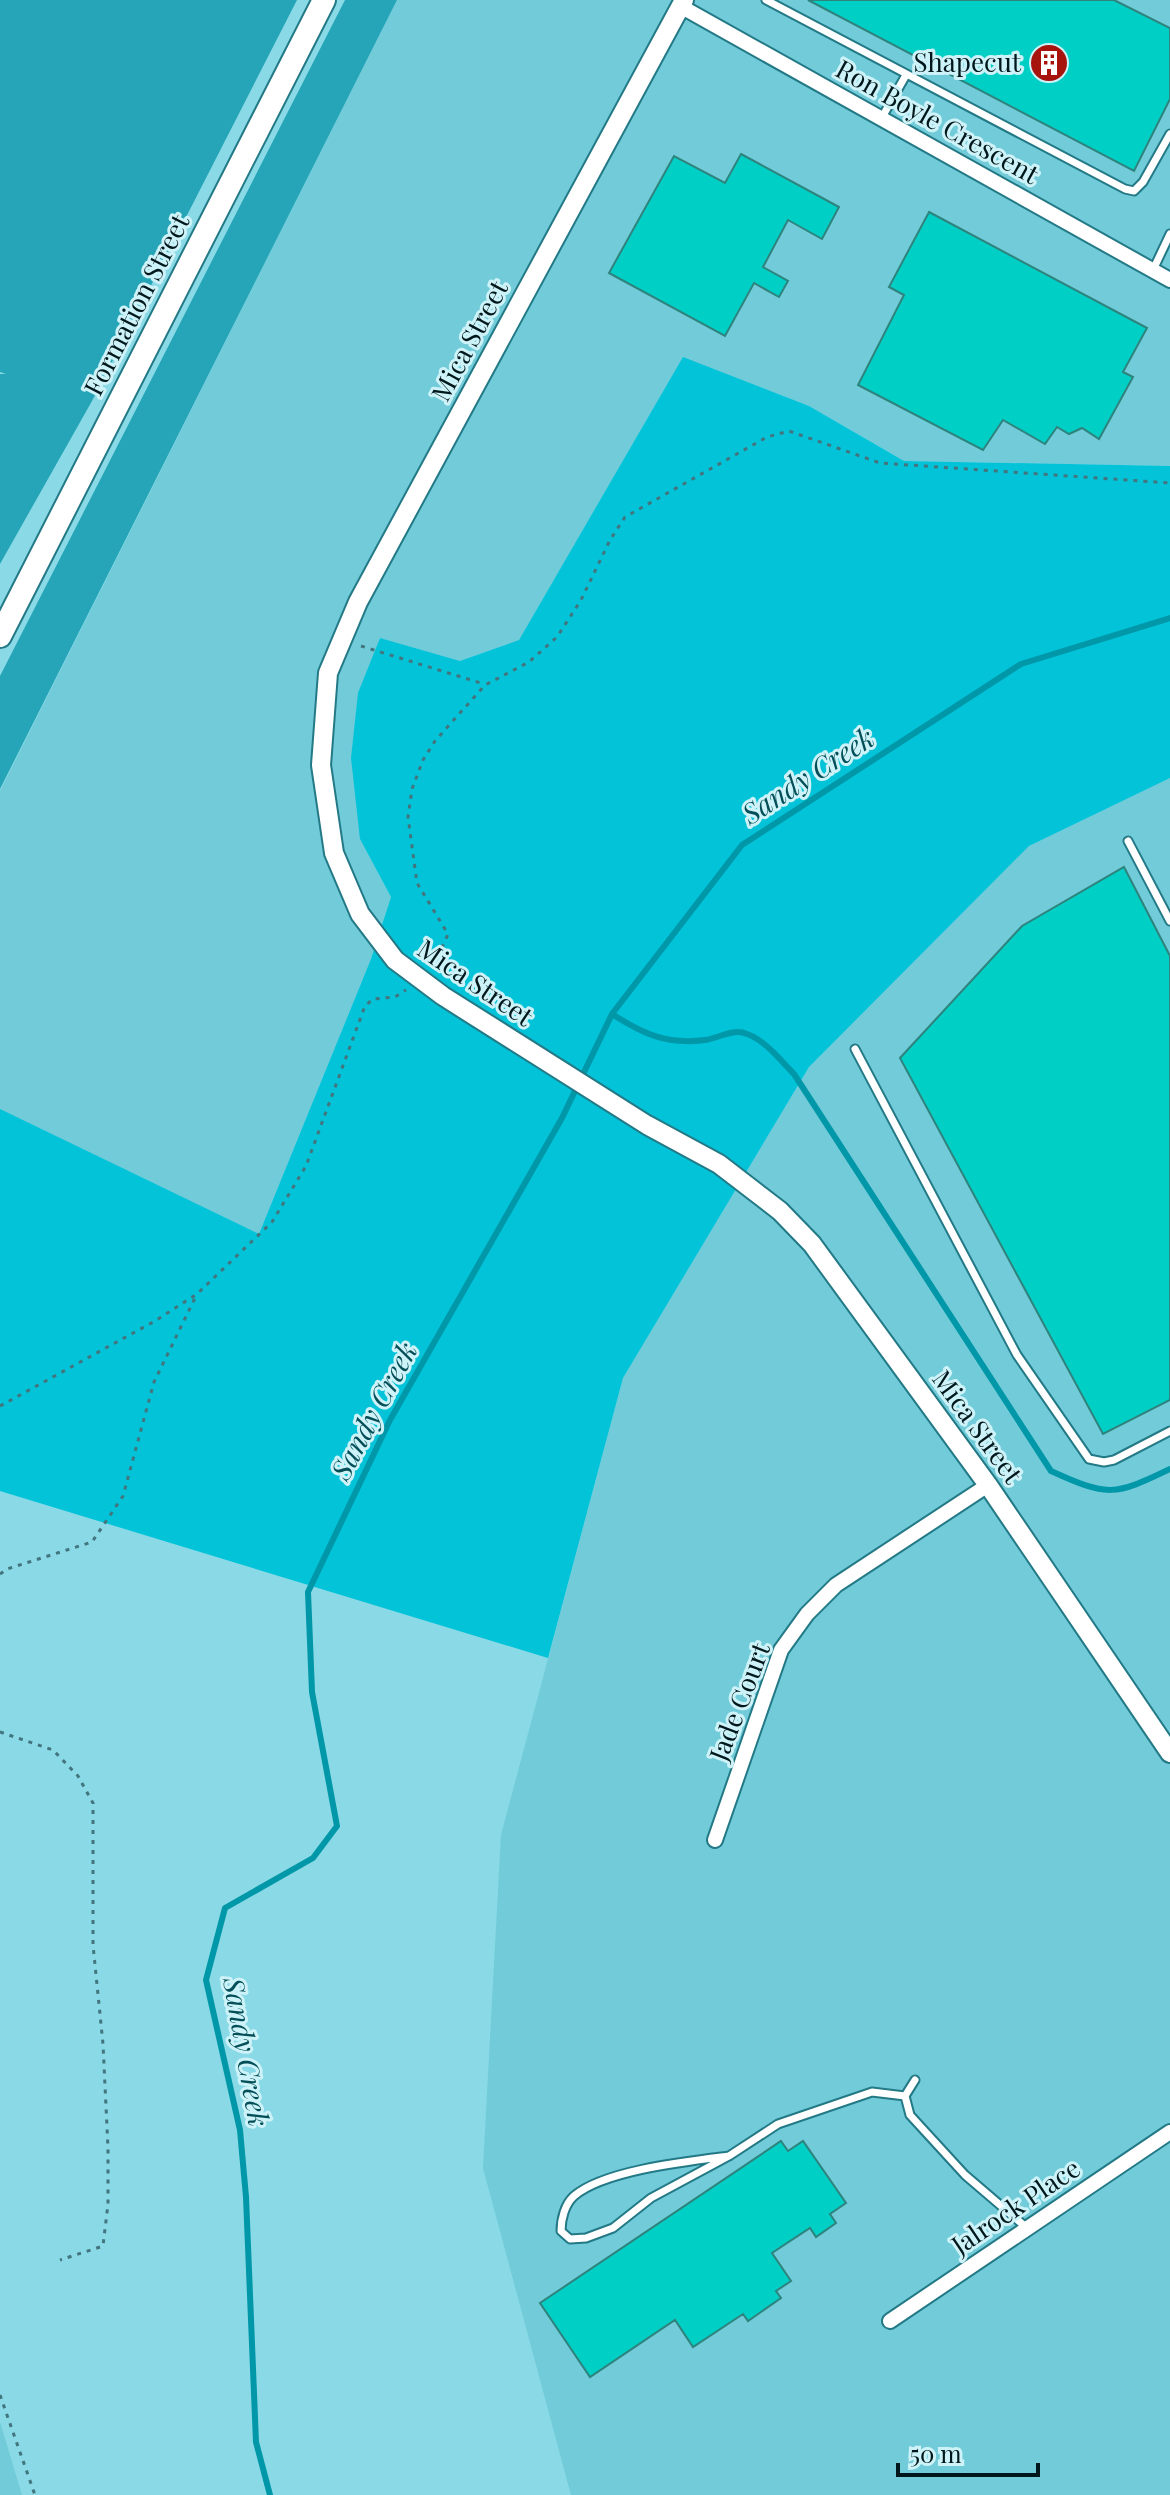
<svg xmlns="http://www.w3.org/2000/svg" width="1170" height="2495" viewBox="0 0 1170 2495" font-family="'Playfair Display',serif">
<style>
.built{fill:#71cbd9}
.green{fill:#03c3d9}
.forest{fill:#25a5b7}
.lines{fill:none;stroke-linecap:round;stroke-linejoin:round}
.stream{stroke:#0097a8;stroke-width:6}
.building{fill:#00cfc6;stroke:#2e837d;stroke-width:2}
.service-casing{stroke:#237985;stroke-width:11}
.minor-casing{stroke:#237985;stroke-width:18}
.tertiary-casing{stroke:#237985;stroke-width:22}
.secondary-casing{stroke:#237985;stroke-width:26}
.path{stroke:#42757d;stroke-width:3;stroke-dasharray:4 6;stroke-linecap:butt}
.service{stroke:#fff;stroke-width:7}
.minor{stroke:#fff;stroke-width:14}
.tertiary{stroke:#fff;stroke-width:18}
.secondary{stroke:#fff;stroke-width:22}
.labels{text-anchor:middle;stroke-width:6;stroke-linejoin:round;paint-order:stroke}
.poi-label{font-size:26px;fill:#00171b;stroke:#cdf3f9;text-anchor:end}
.street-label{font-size:26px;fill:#00171b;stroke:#cdf3f9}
.water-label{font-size:28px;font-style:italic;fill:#044e57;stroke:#cdf3f9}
</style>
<rect width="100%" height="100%" fill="#89d9e6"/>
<path class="built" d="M397,0h773v466l-266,-5 -95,-55 -126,-48 -164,282 -59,21 -81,-23 -19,201 31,58 -20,62 -112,275 -259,-123v-320z
M1170,778v1717h-599l-88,-327 18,-333 122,-457 186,-311 220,-221z
M0,2422l22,73h-22z"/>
<path class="green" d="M683,357l126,49 95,55 266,5v312l-141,68 -220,221 -186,311 -75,280 -548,-167v-382l259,125 112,-275 20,-62 -31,-58 -9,-81 7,-65 22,-55 80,23 59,-21z"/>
<path class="forest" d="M0,0h297l-205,401 -92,163v-190h6l-6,-2z
M345,0h52l-397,789v-113z"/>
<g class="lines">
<path class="stream" d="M612,1014c31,20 55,31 93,26 14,-2 28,-12 42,-6 18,6 34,27 47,40l257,397c57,26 63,25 119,-2
M270,2495l-14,-53 -10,-245 -6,-67 -34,-150 19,-72 88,-50 24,-32 -25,-134 -4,-100 82,-172 172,-302 50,-104 130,-169 279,-181 149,-46"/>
</g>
<path class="building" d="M808,0h306l56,28v71l-36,72z
M741,154l98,53 -17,32 -34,-19 -25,47 25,14 -9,16 -25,-14 -29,53 -116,-63 65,-117 51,27z
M929,212l218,116 -24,44 10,5 -34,62 -17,-11 -13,6 -12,-7 -12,17 -42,-24 -20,30 -125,-65 46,-90 -15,-8z
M1124,867l46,89v444l-67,34 -203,-376 122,-132z
M781,2141l7,10 15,-10 43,62 -16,11 6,9 -20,14 -6,-9 -38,25 19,28 -15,10 5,7 -33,23 -5,-7 -50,33 -18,-27 -85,57 -50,-74z"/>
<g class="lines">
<g class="service-casing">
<path id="service" d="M766,0l359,189 9,2 9,-9 27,-48
M881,119l25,-44
M1153,270l17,-36
M1128,841l42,80
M855,1049l162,306 72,104 15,3 10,-2 56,-29
M915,2080l-10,16 5,19 55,60 62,53
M729,2156c-40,5 -125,14 -155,40 -9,8 -13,23 -13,35l9,8 16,-1 27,-10 38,-30 78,-42 49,-32 94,-32 33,4"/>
</g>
<g class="minor-casing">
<path id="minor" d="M680,6l490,274
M715,1840l66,-190 26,-36 29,-29 152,-100
M890,2321l280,-189"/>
</g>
<g class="tertiary-casing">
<path id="tertiary" d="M684,0l-326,602 -30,71 -7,92 13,88 26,61 35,46 48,36 204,129 72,39 61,47 32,33 176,241 182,268"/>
</g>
<g class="secondary-casing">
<path id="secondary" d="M0,636l324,-636"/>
</g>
<path class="path" d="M361,646l123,38
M430,964l14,-20 4,-10 -31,-51 -9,-66 4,-28 11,-29 12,-19 50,-56 44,-23 28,-25 24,-37 29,-60 15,-23 142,-80 22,-6 91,32 290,20
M0,1406l155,-85 42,-27 75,-72 34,-56 59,-160 8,-7 22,-2 11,-7
M0,1574l7,-5 85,-27 31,-46 31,-114 43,-88
M0,1732l53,18 25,26 15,27v142l10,99 5,104v56l-5,42 -43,14
M0,2395l35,100"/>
<use href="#service" class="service"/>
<use href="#minor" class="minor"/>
<use href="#tertiary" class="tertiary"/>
<use href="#secondary" class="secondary"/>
</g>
<defs>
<g id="building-disc" transform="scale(2)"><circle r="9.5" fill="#a7130d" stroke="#cdf3f9"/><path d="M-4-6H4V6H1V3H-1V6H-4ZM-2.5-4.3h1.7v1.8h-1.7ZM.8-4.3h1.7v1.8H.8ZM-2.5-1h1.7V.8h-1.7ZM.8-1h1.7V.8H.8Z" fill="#fff"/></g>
</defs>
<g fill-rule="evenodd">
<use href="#building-disc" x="1049" y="63"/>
</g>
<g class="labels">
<g class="poi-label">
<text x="1021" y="72">Shapecut</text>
</g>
<g class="street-label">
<text transform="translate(937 122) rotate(29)" y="9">Ron Boyle Crescent</text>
<text transform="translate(137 305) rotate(-63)" y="9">Formation Street</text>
<text transform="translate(470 341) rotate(-62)" y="9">Mica Street</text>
<text transform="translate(475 983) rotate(34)" y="9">Mica Street</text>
<text transform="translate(977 1427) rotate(54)" y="9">Mica Street</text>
<text transform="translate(740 1702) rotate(-69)" y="9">Jade Court</text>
<text transform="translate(1016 2207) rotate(-34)" y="9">Jalrock Place</text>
</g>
<g class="water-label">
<text transform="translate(808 776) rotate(-33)" y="10">Sandy Creek</text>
<text transform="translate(374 1411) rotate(-62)" y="10">Sandy Creek</text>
<text transform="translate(246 2052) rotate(80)" y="10">Sandy Creek</text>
</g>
</g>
<path d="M898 2463v12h140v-12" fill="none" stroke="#00171b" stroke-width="4"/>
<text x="910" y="2463" font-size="24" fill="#00171b" stroke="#cdf3f9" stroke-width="6" paint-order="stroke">50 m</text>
</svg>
